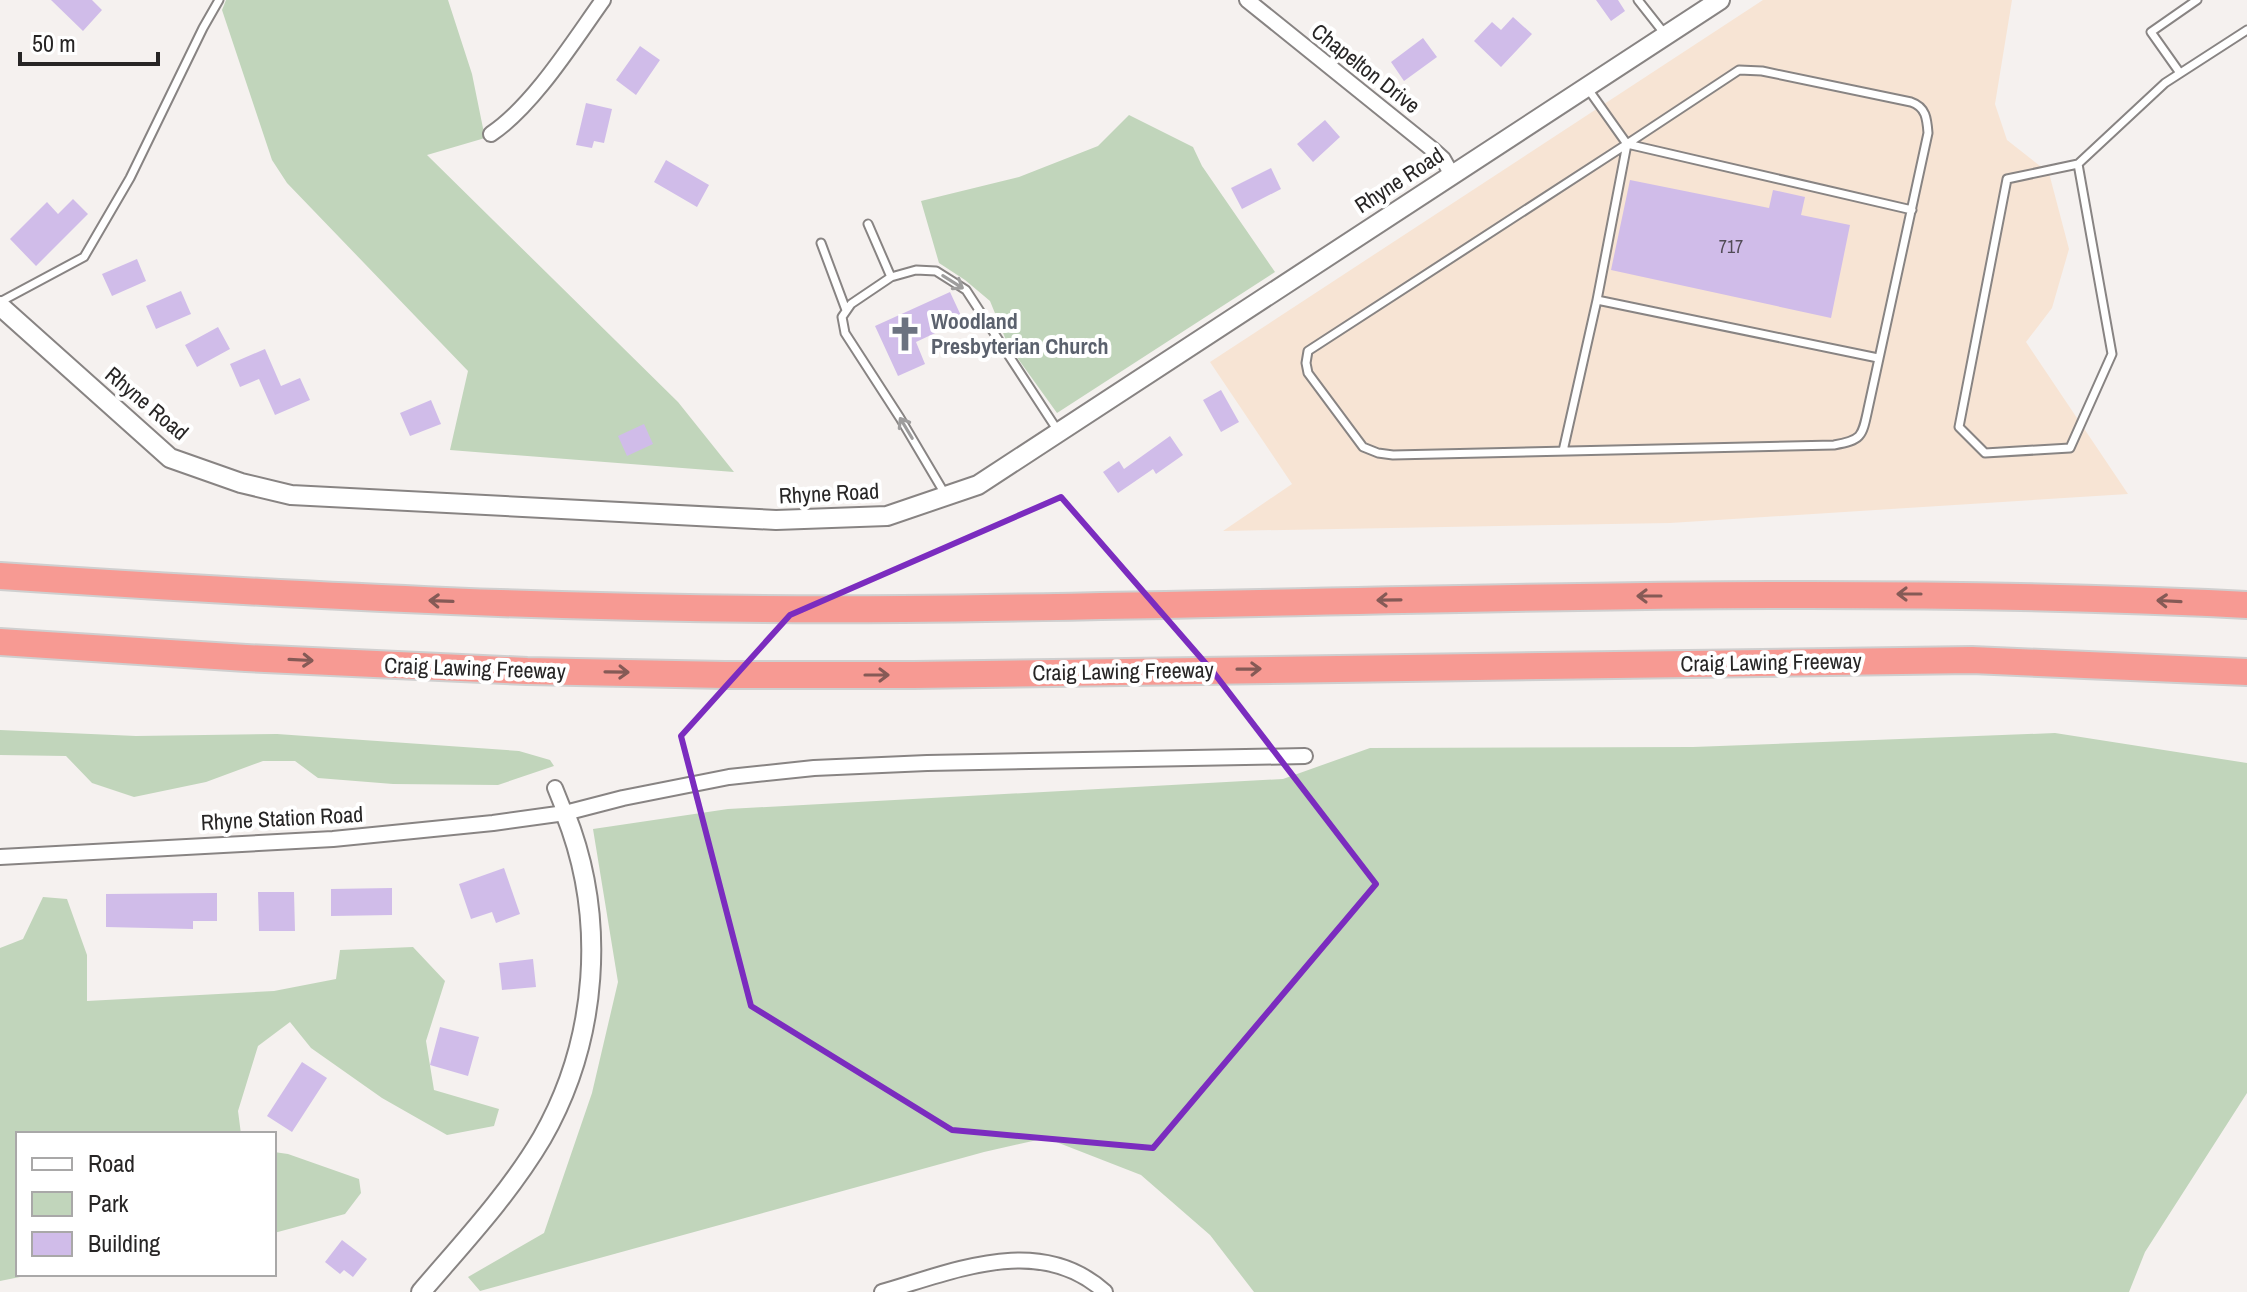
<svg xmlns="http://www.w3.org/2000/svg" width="2247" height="1292" viewBox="0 0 2247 1292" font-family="'Archivo Narrow',sans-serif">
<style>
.commercial{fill:#f7e4d4}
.green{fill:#c1d5bb}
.building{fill:#d0bce9}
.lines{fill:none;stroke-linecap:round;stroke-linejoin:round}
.service-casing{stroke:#888483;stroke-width:11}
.minor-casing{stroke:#888483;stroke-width:18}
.tertiary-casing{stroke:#888483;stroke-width:22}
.motorway-casing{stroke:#cfcfcf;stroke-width:30}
.service{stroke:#fff;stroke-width:7}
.minor{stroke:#fff;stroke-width:14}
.tertiary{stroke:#fff;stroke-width:18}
.motorway{stroke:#f79a93;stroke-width:26}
.oneway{stroke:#9e9d9d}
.oneway2{stroke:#855a56}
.marked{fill:none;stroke:#7b2cbf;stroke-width:6;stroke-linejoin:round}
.labels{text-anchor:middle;stroke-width:8;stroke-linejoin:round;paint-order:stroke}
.number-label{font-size:18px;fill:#514b56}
.street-label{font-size:22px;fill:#272525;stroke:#fff}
.worship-label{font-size:22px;font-weight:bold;fill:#5b616d;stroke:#fff;text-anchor:start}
</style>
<rect width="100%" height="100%" fill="#f5f1ef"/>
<path class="commercial" d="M1763,0h249l-17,104 12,36 42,33 20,76 -17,59 -26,34 102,152 -458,29 -447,8 69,-47 -82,-122z"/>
<path class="green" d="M226,0h222l24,74 13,64 -58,17 251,247 56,70 -284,-22 18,-79 -181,-188 -15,-23 -50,-150z
M1129,115l64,32 9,19 73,106 -218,141 -49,-68 -18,-44 -25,-21 -26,-17 -18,-62 98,-24 79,-31z
M0,730l136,6 141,-2 242,17 31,9 4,6 -56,19 -105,-1 -75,-6 -23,-17h-32l-57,21 -72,15 -42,-14 -26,-27 -66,-1z
M2055,733l192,30v330l-102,159 -16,40h-875l-44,-57 -69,-60 -95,-37 -62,14 -504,139 -12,-14 76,-44 48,-140 26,-111 -25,-153 135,-20 555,-30 87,-31 323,-1z
M43,897l24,2 20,56v46l187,-10 62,-12 4,-29 73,-3 32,34 -19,60 8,49 65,19 -5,17 -47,9 -65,-37 -71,-50 -21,-26 -32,24 -20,65 3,23h-223v140h17l-35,7v-333l23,-9z
M274,1152l14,2 71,25 2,14 -16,21 -71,19z"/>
<path class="building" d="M51,0h41l10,10 -19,21z
M1596,0h22l7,11 -14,10z
M1513,17l19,17 -31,33 -27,-26 18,-19 9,8z
M1423,38l14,19 -33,24 -13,-19z
M640,46l20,14 -24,35 -20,-15z
M586,103l26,6 -8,34 -10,-2 -2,7 -16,-3z
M1325,120l15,17 -27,25 -16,-18z
M666,160l43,25 -12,22 -43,-25z
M1271,168l10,21 -39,20 -11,-21z
M1630,180l139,28 4,-18 32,7 -4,18 49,10 -19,93 -220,-48z
M73,199l15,15 -52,52 -26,-27 37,-37 11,12z
M137,259l9,22 -34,15 -10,-22z
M181,291l10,23 -35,15 -10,-23z
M950,292l13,28 -47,22 9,22 -27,12 -23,-50z
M218,327l12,22 -33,18 -12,-22z
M265,349l16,37 19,-8 10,22 -35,15 -16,-36 -19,8 -10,-23z
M1221,390l18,32 -18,10 -18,-32z
M431,400l10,24 -31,12 -10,-23z
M644,424l9,20 -26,12 -9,-20z
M1170,436l13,19 -27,19 -3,-5 -35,24 -15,-21 16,-11 5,8z
M504,868l16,46 -24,9 -4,-11 -21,7 -12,-35z
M392,888v27l-61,1v-27z
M258,892h36l1,39h-36z
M217,893v28h-24v8l-87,-2v-33z
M533,959l3,28 -34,3 -3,-27z
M440,1027l39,10 -11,39 -38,-11z
M302,1062l25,16 -35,54 -25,-16z
M342,1240l25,19 -14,18 -9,-7 -4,4 -15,-12z"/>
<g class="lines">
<g class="service-casing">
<path id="service" d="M1638,0l26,33
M2180,73l-29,-41 46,-32
M1588,89l39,55 285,66
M1627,144l-319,207 -2,12 2,10 55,74 15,6 15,2 441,-10c28,-5 28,-8 34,-36l60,-276c-1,-14 -2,-26 -17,-31l-149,-31 -23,-1 -112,74 -30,156 281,58
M2078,164l34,190 -42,94 -85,5 -26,-26 48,-248 71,-15 87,-81 82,-53
M868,224l23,53
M821,243l25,67
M0,302l84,-45 46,-79 73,-150 16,-28
M1563,451l34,-151
M945,494l-45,-76 -55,-85 -3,-16 9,-13 40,-27 25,-7 20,1 30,19 92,141"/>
</g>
<g class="minor-casing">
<path id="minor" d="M1247,0l185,149 11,10 9,16
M491,134c42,-28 82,-92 112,-134
M555,788l10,25
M0,857l333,-18 160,-16 72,-10 58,-15 106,-21 85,-9 113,-5 378,-7
M882,1292c73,-21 158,-59 223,0"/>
</g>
<g class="tertiary-casing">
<path id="tertiary" d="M0,306l170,152 71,25 50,12 485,25 111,-4 91,-31 742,-485
M421,1292c42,-49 88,-98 121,-154 56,-98 65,-220 23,-325"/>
</g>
<g class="motorway-casing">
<path id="motorway" d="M0,576c301,20 601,36 903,33 448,-4 896,-27 1344,-4
M0,642l246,16 281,13 198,4h189l1058,-15 275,12"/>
</g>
<use href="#service" class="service"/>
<use href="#minor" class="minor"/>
<use href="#tertiary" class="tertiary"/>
<use href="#motorway" class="motorway"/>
</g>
<defs><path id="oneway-shaft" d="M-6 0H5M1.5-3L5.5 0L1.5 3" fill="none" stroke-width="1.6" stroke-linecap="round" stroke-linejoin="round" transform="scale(2)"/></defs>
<g class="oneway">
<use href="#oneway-shaft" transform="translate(953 282) rotate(32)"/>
<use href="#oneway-shaft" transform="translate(906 428) rotate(-121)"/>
</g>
<g class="oneway2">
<use href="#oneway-shaft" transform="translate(1909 594) rotate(180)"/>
<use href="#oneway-shaft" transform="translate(1649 596) rotate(180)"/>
<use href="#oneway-shaft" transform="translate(1389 600) rotate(179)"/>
<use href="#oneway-shaft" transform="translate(441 601) rotate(-178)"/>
<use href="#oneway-shaft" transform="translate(2169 601) rotate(-177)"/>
<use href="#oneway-shaft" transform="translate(301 660) rotate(3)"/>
<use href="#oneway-shaft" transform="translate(1249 669) rotate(-1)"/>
<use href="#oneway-shaft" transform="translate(617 672) rotate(1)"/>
<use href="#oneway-shaft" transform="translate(877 675)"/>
</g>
<path class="marked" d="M1061,497l153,176 162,211 -223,264 -201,-18 -201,-124 -70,-270 109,-121z"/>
<defs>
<g id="church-bare" transform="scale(2.76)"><path d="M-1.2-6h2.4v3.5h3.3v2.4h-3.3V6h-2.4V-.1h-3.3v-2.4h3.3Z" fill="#6b7280" stroke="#fff" stroke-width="2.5" paint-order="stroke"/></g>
</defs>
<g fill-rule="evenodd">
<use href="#church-bare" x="905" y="334"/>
</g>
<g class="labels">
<g class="number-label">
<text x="1731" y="253">717</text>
</g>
<g class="street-label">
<text transform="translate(1366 68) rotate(38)" y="8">Chapelton Drive</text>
<text transform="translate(1399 180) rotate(-33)" y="8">Rhyne Road</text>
<text transform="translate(147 403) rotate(40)" y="8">Rhyne Road</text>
<text transform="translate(829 493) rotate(-3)" y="8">Rhyne Road</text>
<text transform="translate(1771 662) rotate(-1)" y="8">Craig Lawing Freeway</text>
<text transform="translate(475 668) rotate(2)" y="8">Craig Lawing Freeway</text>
<text transform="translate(1123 671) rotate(-1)" y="8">Craig Lawing Freeway</text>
<text transform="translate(282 818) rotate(-3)" y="8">Rhyne Station Road</text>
</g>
<g class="worship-label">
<text x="931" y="329">Woodland<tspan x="931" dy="25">Presbyterian Church</tspan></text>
</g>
</g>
<rect x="16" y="1132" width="260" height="144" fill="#ffffff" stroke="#a9a8a8" stroke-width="2"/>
<rect x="32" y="1158" width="40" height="12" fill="#ffffff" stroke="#a9a8a8" stroke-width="2"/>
<text x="88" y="1172" font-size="24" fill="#272525">Road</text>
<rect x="32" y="1192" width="40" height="24" fill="#c1d5bb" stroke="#a9a8a8" stroke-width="2"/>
<text x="88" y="1212" font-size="24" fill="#272525">Park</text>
<rect x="32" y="1232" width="40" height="24" fill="#d0bce9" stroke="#a9a8a8" stroke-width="2"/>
<text x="88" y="1252" font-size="24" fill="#272525">Building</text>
<path d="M20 52v12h138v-12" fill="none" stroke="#272525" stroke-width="4"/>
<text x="32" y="52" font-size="24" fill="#272525" stroke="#ffffff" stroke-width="6" paint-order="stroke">50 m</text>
</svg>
